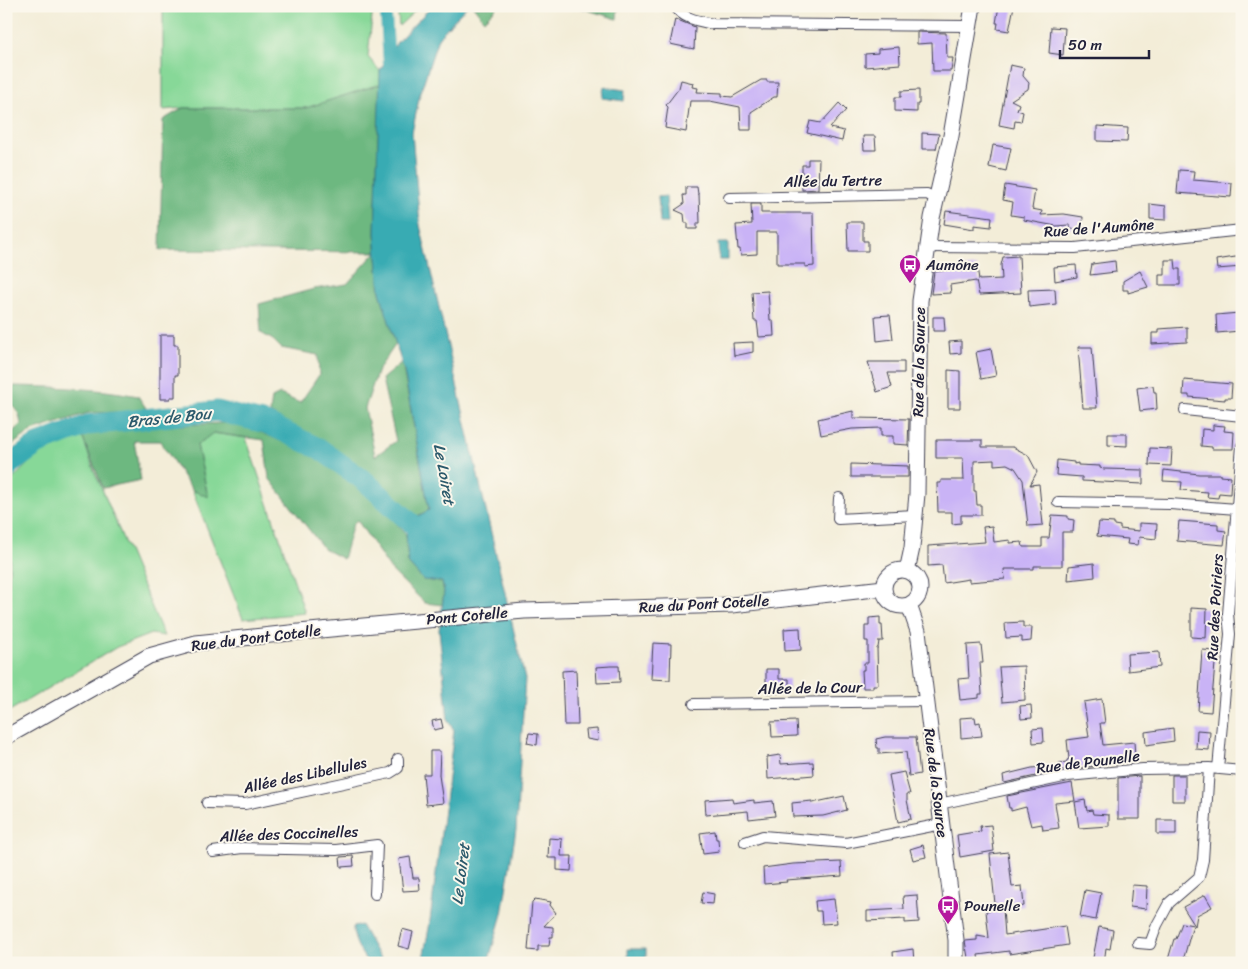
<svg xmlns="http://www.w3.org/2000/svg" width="1248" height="969" viewBox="0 0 1248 969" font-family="Sriracha,sans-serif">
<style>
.green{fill:#87d898;stroke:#547d6a}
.forest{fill:#6db880;stroke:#486d5e}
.water{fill:#39abb3;stroke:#2e6677}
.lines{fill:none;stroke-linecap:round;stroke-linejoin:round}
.canal{stroke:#39abb3;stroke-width:12}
.river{stroke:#39abb3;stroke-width:21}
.building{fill:#c9b3f6}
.street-casing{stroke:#414053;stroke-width:12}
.secondary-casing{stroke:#414053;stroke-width:17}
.street{stroke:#fff;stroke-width:10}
.secondary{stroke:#fff;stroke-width:15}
.labels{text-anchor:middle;stroke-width:4;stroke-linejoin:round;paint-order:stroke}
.street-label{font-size:15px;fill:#22223b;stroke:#fbf7ec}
.poi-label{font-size:15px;fill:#22223b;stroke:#fbf7ec;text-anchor:start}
.water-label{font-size:16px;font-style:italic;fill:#2b596b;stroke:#fbf7ec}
</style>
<rect width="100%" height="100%" fill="#fbf7ec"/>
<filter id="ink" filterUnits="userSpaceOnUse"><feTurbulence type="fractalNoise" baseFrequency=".02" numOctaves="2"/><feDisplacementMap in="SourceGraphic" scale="10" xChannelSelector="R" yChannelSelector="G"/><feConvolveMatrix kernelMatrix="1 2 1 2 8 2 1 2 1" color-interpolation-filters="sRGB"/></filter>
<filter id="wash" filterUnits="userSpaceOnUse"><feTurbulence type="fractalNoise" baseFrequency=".0096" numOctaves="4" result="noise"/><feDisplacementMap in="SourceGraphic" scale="20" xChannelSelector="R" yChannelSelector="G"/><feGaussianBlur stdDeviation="1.12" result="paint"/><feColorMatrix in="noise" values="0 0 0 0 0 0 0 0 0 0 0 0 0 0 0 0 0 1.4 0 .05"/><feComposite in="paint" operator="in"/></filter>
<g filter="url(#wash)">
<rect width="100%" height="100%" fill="#f3edd8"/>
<path class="green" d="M163,6h210l-5,51 12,14v13l-74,24h-123l-20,2z
M402,6h18l-21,20 -1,-11z
M212,433l34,5 59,175 -62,6 -51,-129 16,6 -11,-51z
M82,436l12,34 70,166 -13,-2 -34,13 -111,66v-67l5,-5 -5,1v-51l3,-7 1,-24 -4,-12v-56l5,-11 27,-28z"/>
<path class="forest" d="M473,6h25l-14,14z
M575,6h43l-1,13z
M380,84l-5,149 5,59 16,52 -18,26 -13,38 10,48 21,-15 -14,-62 20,-17 27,148 -13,7 -50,-46 -96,-58 2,-15 8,-4 20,9 19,-28 -1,-20 -37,-7 -8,-8 -12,-7 -2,-29 55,-15 33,-5 29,-32 -216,-2 3,-130 20,-12h123z
M14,386c42,1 83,2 124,10l10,15 -60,2 -56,18 -26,18v-11l15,-14 -2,-10 -13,-17z
M223,423l23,3 81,35 61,53 18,20 2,29 15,17 19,2 2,10 -2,13 -17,-2 -34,-33 -34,-50 -4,4 -10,35 -19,-10 -55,-71 -5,-38 -51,-7 -16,12 11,52 -16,-7 -32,-49h-26l7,39 -38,8 -21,-52 28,-7z"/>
<path class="water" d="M432,6h35l-29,32 -18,56 -8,39 8,92 105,454 -9,151 -14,84 -14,49h-66l7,-35 25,-198 -6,-9 -9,-91 5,-38 -2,-10 -19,-2 -15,-17 -2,-29 10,-17 13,-7 -25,-139 -24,-79 -5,-59 5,-162 17,-29z
M604,87l21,3 -1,11 -22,-3z
M666,196l2,27h-8l-2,-26z
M718,243h10v17h-9z
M361,925l18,32 6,6h-17c-8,-11 -15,-23 -15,-36z
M628,949h18v10h-18z"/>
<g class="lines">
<path class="canal" d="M390,6l-4,9 3,50 4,7"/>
<path class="river" d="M6,470l3,-5 29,-21 50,-19 129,-14 49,12 54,26 46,33 55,50 11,13"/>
</g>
<g id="blocks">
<path class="building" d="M999,6h15l-5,25 -12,-2 1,-6h-2z
M675,19l20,8 -1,22 -24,-5z
M1051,27l14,1 -2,27 -14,-2z
M917,32l29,1 1,25h6l-2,13h-18l-1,-28 -15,1z
M899,47l1,17 -35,3v-13l13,-1v-4z
M1010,65l14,3 -1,8 6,7 -1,6 -17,11 8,4 -2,6 6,2 -2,10 -6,-1 -1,7 -15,-3z
M681,80l12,3 -1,4 6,1 -1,4 25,1v3l10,1 29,-17h6v2h11l-1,15h-3l-23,15v18h-10l-1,-23 -30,-6h-20l-4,31 -21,-4 3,-21 -2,-2 13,-17z
M919,90v14h-2v8l-22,-1v-14h6v-6z
M839,103l7,7 -16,18 14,3 -2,10 -35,-8 3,-12 11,2z
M1097,126l31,2 -1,14 -30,-1z
M922,133l17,1 -3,15h-14z
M863,136h12l1,14h-12z
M993,145l18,3 -5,23 -17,-4z
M808,159h11l-1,30 -16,1v-25h6z
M1179,170l15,1 -1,9 39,3 -1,14 -54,-4z
M1005,185l30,5 -3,19 10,2 -1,4 23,-1 19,3 -1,12h-12l-1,-4 -13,1 -32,-6v-3l-13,-2 2,-13 -10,-2z
M686,187h11l1,7h1l1,29h-3v6h-9v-6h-3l-1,-9 -9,-4 9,-6 -1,-9h3z
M751,204h10v9h52l1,53 -9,1v-3h-28v-32h-20v22l-16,1 -1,-6h-2l-2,-24 16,-1z
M1150,204l16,2v14l-16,-1z
M946,211l46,6 -1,10 -17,-2v4l-30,-5z
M847,222h16v19h5v10h-20z
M1019,256l2,37 -42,2 -3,-14 -26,4 1,8 -20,1 3,-22 43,-6 2,14 23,-1 -1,-14 2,-8z
M1242,256v11l-25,2 -1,-9z
M1165,260h10l1,9h4v16h-21v-10h6z
M1115,261l1,11 -26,3 2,-11z
M1076,265l1,12 -22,4 -1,-14z
M1140,271l8,16 -20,6v-3h-5v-9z
M1055,289l1,15 -27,3 -1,-17z
M768,291l2,29h3l1,16 -15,1 -2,-16h-3l-2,-29z
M1239,313l1,18 -23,2 -1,-18z
M890,315l3,24 -16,2 -2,-25z
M933,317h11l1,14h-12z
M1187,327v15l-35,2v-11h7v-4z
M160,335h14v10h4v30h-3v22h-5v2h-10z
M961,341v12l-11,1 -1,-12z
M753,342v10l-19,4 -1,-13z
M1078,347h14l5,61h-14z
M991,349l5,27 -15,3 -5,-27z
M868,362h36v11h-16l4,14 -15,5z
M948,370l12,1v37h-12z
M1184,380l48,4 -1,14h-6v2l-36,-3v-2h-6z
M1153,386l1,6h2l1,17 -17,2 -3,-23z
M853,411v7l56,1 -1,26 -15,-1v-8h-12v-8l-29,1 -31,6 -3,-16z
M1213,425l12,1 -1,5 10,1 -1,17h-21v-2l-11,-1 1,-17 11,1z
M1108,434h19v12l-19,-1z
M936,440h46v7h31l15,8 9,17 -7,13 9,-1 4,41 -15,1 -5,-46 -8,-12 -8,-4 -13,1v-5l-20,1v30h2l1,14h4v10h-20v8l-9,1v-12h-14l-1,-29h4v-3h23l-1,-22h-27z
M1150,448l22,1 -1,17 -22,-1z
M1057,460l17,2v2l4,-1v2l22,1v2l4,1 39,1v14l-61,-3v-4l-26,-2z
M851,464l57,2v11h-57z
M1164,470l35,4h21v2l11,1 -1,17 -11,-1 -1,5 -11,-1 1,-5 -27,-2 1,-8 -19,-1z
M1052,515l16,1v3l6,1 -1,12h-11v34h-28v3h-30l1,10 -36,3v-3l-25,4 -2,-18 -14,1v-20l57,-4 -2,-15 9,-1 2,16 16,-2v3l12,-1 1,5h19v-9h7z
M1179,521l39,3v6l8,1 -2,14 -47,-4z
M1099,522l15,1v2l6,1v3l19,2v-8l18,1 -1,15 -17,-2 -1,8 -11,-1 1,-5 -31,-3z
M1094,563l1,14 -27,3 1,-14z
M1191,608l16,1 -1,29 -15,-1z
M880,617v8h2l1,16h-4l-1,7h-1l1,37h-5v3h-10l-1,-18h2v-7h4v-22h-3v-15h4v-8z
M1023,622v5h9l-1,14 -9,1v-5l-16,1 -1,-15z
M800,628l1,22 -16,1 -1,-22z
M653,643l18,1 -1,36 -19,-1z
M981,644l2,19h-3l2,31h-3v4l-19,2 -2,-21 11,-1 -2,-33z
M1202,650l14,1 -5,61 -13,-1z
M1159,652l1,15 -32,4 -1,-17z
M611,666h8l1,16 -23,1 -1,-16z
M1024,666l1,34 -23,2 -3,-35z
M766,669h13v10h10v11h-10v3h-13z
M576,670l2,55h-14l-2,-54z
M1102,699l3,24h-5l3,22 31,-3 1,14 -29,2 1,7 -40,4 -63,14 -1,-8 29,-7 9,-1 1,2 18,-3 -1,-3 8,-1v-2l2,-1 -2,-19 22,-3 -5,-35z
M1031,705l1,13 -11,1 -1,-13z
M975,717l1,6 4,-1 2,14 -21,2 -1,-20z
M441,719l2,9 -9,2 -2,-9z
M796,721l1,15 -25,1 -1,-15z
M1043,728l1,14 -11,1 -1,-14z
M1173,728l1,13 -28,4 -1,-13z
M597,729l1,12 -11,-2 -1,-9z
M1197,730l13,1 -1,19 -13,-1z
M529,733l9,1 -1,11 -10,-2z
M885,737h31l4,37 -11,2 -3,-24 -27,2v-6h-2l-1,-9z
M430,751h10l-1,24 4,28 -17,2 -3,-31h7z
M780,755l1,9 32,-2 1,13 -46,4 -1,-22z
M904,772l6,22h-3v6l4,19 -13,3 -9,-47z
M1172,775h13v26h-13z
M1140,776v43h-22v-41z
M1072,783l3,18 -20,2 4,25 -16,2 -1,-6 -11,2 -5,-19 -15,4v-3h-2l-2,-12z
M844,796l3,14 -24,6 -30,1 -1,-14 20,-2v2z
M732,798l1,5 21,-3v3l19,-2 2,15 -26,3 -1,-8 -42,4 -1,-15z
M1085,800l2,11 5,-1 1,4 16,1v11l-30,2 -4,-26z
M1157,820h19v14h-19z
M991,825l3,26 -34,6 -3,-22 24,-4 -1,-5z
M715,831l1,8h2l1,13 -16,2 -3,-21z
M549,838l13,1 -1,17h11l-1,15 -14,-1v-12h-9z
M923,845l3,12 -13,3 -3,-11z
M1008,852l4,35 10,-1 2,20 -21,3 2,26 60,-9 3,19 -59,9v-3l-31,4 1,8h-10l-4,-22 12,-1v-4l12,2 -3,-27 4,-1 -1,-6h6l-5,-50z
M353,856l1,10 -13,1 -1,-10z
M410,857l3,21h6l1,12 -17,1 -4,-32z
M841,862l1,14 -56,4 1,2 -23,2 -1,-16 30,-4z
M1132,885l15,1 -1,23 -16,-2z
M1085,890l16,3 -5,27 -16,-3z
M703,892l11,2 -1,10 -12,-1z
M917,895l2,27 -14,1v-4l-38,2v-10l37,-2 -1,-13z
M1205,895l7,12 -15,8 -2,11 -12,-19z
M535,899l16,3 -1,3 6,8 -12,13 9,1v10h-3l-1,9h-11v5l-10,-1 4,-48z
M834,899l3,24 -15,1 -1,-13h-5l-1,-10z
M1182,923l11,2 -9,32 12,3 -1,3h-28l7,-24h2z
M1099,927l14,3 -3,19 -4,-1 -2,15h-12z
M402,929l11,3 -4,17 -11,-3z
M913,949l1,14h-20l-1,-11z"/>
</g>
</g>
<g filter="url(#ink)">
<use href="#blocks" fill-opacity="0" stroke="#414053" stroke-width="1"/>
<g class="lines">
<g class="street-casing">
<path id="street" d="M675,6c8,13 24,15 38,18l257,2
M729,198l198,-4 9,5
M928,247l147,1 167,-18
M1185,410l57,6
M839,498l-1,21 77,-4
M1058,502l112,2 67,5
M694,704l232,-3
M1218,769l12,-135 -2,-20 14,-168
M207,803l38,1 145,-31 8,-5v-9
M939,804l129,-28 75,-7 66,-1 33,3
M745,842l18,-6 83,7 96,-19
M213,852l29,-4 94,2 41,-5 -2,49
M1138,943l12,1 7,-19 12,-22 30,-26 4,-17 6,-92"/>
</g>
<g class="secondary-casing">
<path id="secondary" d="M884 588a18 18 0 1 1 36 0a18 18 0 1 1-36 0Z
M907,571l5,-23 5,-54 3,-193 12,-83 19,-82 22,-130
M909,605l9,26 38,309v23
M6,737l143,-81 47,-13 103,-11 225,-21 208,-6 152,-17"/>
</g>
<use href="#street" class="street"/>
<use href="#secondary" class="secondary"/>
</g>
</g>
<defs>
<g id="bus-pin" transform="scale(1.125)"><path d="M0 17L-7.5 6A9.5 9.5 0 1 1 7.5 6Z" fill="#b5179e" stroke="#fbf7ec"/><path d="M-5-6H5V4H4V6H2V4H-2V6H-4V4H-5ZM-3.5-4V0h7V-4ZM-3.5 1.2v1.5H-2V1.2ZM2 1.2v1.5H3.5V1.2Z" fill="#fff"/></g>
</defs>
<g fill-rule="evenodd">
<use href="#bus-pin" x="910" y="265"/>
<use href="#bus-pin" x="948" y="906"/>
</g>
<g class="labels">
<g class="street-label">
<text transform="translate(833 181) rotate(-1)" y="5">Allée du Tertre</text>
<text transform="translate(1099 228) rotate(-4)" y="5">Rue de l'Aumône</text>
<text transform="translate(919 362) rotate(-89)" y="5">Rue de la Source</text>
<text transform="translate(704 604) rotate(-3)" y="5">Rue du Pont Cotelle</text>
<text transform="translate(1215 607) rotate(-87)" y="5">Rue des Poiriers</text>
<text transform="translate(467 616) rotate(-5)" y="5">Pont Cotelle</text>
<text transform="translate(256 638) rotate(-7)" y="5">Rue du Pont Cotelle</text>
<text transform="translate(810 688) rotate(-1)" y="5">Allée de la Cour</text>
<text transform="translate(1088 762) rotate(-7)" y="5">Rue de Pounelle</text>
<text transform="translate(305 775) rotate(-12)" y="5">Allée des Libellules</text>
<text transform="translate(936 783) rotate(83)" y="5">Rue de la Source</text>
<text transform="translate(289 834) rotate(-2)" y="5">Allée des Coccinelles</text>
</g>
<g class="poi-label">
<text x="926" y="270">Aumône</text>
<text x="964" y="911">Pounelle</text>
</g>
<g class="water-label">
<text transform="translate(169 417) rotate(-6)" y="6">Bras de Bou</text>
<text transform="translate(445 474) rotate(80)" y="6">Le Loiret</text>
<text transform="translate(460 874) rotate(-83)" y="6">Le Loiret</text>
</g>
</g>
<rect width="1248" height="969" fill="none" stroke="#fbf7ec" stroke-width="25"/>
<path d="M1060 50v8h89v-8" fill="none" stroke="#22223b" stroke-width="2.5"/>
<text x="1068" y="50" font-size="15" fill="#22223b" stroke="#fbf7ec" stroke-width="4" paint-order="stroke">50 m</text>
</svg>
